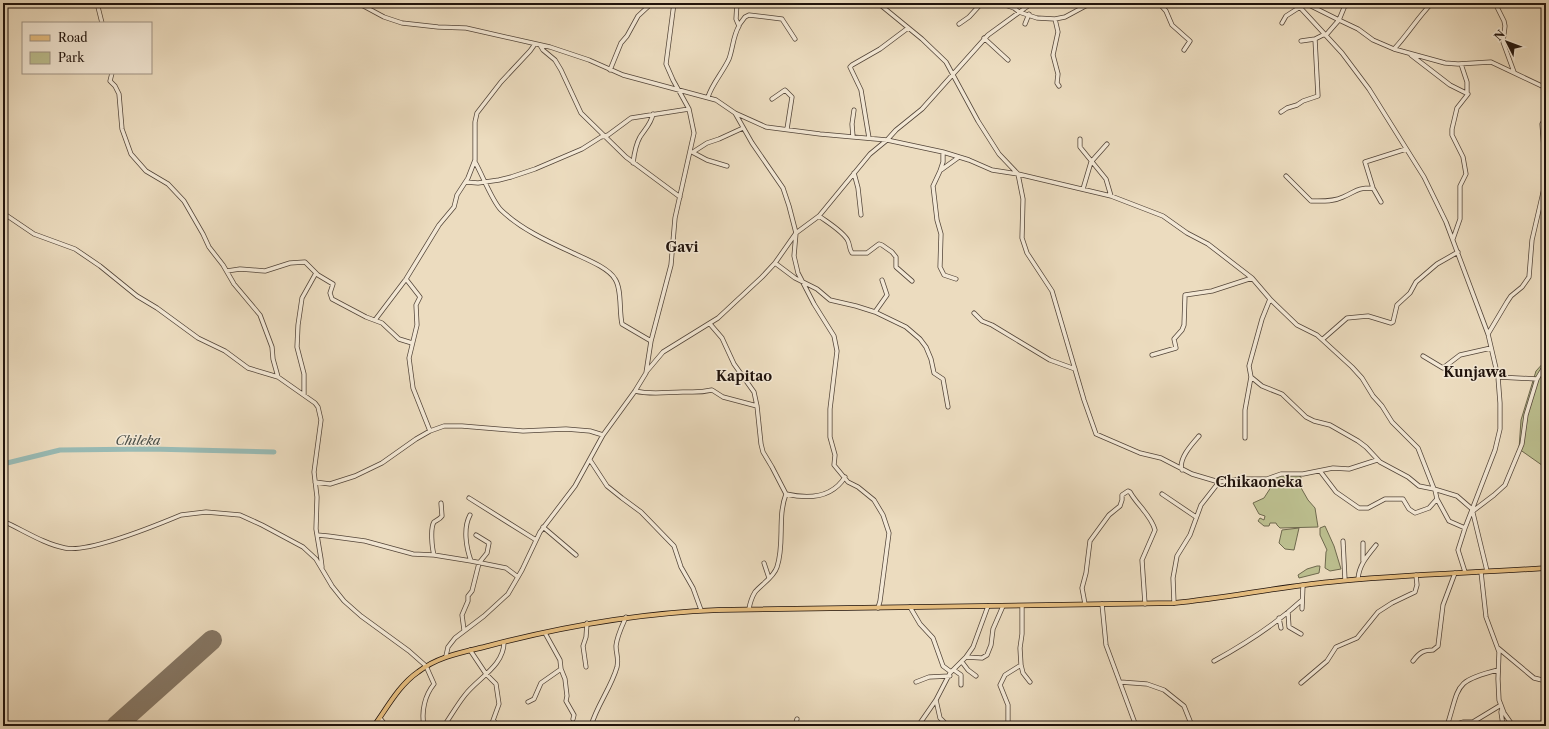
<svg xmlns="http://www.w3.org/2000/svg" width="1549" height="729" viewBox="0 0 1549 729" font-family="'Libre Caslon Text',serif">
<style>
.green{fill:#bcbf8f;stroke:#6e694e}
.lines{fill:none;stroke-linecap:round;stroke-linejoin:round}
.river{stroke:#99bbb5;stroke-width:5}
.runway{stroke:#867866;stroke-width:20}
.minor-casing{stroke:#534539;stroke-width:5}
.major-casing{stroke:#20130c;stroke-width:5.5}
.minor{stroke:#f3e8d5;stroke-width:3.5}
.major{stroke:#e6be80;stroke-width:4}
.labels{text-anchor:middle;stroke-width:3;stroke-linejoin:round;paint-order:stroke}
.water-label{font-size:13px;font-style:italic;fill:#4a4e47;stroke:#f3e8d5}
.quarter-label{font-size:14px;font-weight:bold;fill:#20130c;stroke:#f3e8d5}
</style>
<rect width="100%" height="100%" fill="#ecdcbf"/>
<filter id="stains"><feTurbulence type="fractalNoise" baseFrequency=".005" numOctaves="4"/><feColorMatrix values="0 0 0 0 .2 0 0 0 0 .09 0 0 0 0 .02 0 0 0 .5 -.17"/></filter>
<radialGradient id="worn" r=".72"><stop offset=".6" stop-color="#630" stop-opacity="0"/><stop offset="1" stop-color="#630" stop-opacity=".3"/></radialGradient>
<path class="green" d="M1546,360v108l-27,-19 2,-29 15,-49z
M1279,475h19l3,2 -1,9 8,14 7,8 3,19 -38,1 -3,-3 -1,-2h-6l-1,3h-5l-6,-5 2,-3 4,2 1,-4 -6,-2 -6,-11 11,-5 9,-14v-3z
M1325,526l9,20 7,23 -11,2 -5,-3 1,-16 1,-2 -7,-15v-7z
M1299,528l-5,22 -9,-1 -6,-6 3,-13z
M1317,566h3l-1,7 -20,5 -1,-3 9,-6z"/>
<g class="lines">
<path class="river" d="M3,464l57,-14 90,-1 124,3"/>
<path class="runway" d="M116,726l96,-86"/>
<g class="minor-casing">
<path id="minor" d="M97,3l5,20
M358,3l26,14 18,6 36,4 28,1 84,19 39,13 34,15 93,25 19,13 31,14 54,7 67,6 56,12 26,8 23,10 26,4 93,22 52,20 24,17 21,11 44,34 18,21 27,26 20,10 35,32 10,11 11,18 9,10 10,16 26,26 16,41 23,7 15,13 15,62
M878,3l44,36 24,23 32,59 21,33 19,20 5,25 -1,39 5,15 25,38 32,109 12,34 44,19 21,5 31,16 27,8 23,-3h25l14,-5h22l30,-6 16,1 28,-9
M999,3l15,5 5,4 18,6 18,1 10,-2 26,-14
M1159,3l7,8 6,14 18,16 -6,9
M1296,3l46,50 27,36 55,88 22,45 42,112 10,43 2,26v26l-5,21 -30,78 -7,22 7,22
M1305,3l34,17 7,-17
M1495,3l9,18 1,5 -2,16 11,30
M1055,19l3,13 -5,23 5,19 -1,9 2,3
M1282,23l4,-7 14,-9
M959,24l10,-7 10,-11 5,-3
M1025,24l4,-10
M739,25l6,-8 4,-2 33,4 13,20
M1326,35l13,-15 19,9 15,11 21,9 51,14 13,1 33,-2 55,26
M984,38l24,22
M1301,41l14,-2
M540,45l3,5 12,10 6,10 20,43 45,44 54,40
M1394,49c14,-15 24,-32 38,-46
M1411,55l39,30 18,9 -11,14 -5,21v6l11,22 3,17 -6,12v33l-7,20
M1461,64l6,18v11
M610,70l11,-27 6,-7 11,-20 14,-13
M112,73l-2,8 5,5 4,8 3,35 9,25 15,17 22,13 16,17 19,33 6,13 14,18 11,19 26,31 12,32 1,12 5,18
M708,97c4,-13 15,-25 21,-38 4,-11 4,-23 10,-33l-3,-7 1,-16
M772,99l13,-9 7,7 -5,32
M1281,112l6,-4 10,-3 6,-4 15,-5 -3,-57 10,-5
M735,113l17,30 31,45 6,18 7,27 -2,23 4,17 16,31 20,32 3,15 -7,58v28l5,18 -1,10 14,17 10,5 16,13 9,15 6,18 -9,68 -2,7
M853,137l-1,-13 2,-14
M869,138l-8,-48 -11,-23 2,-2 28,-16 28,-21
M1080,139v8l26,32 5,17
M692,152l15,8 20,6
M693,152l14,-9 12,-4 24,-11
M943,152v10l-3,9 -7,15 4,34 4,14 -1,33 4,8 12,4
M475,162c7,12 17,39 26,48 20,19 46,31 70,42 12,6 37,15 44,27 7,10 4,32 7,45l29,17
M633,163c1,-8 3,-19 7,-26 5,-8 11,-13 13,-23
M941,170l18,-13
M854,173l4,15 3,27
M1286,176l25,25c10,0 22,1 32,-4 14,-6 13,-9 30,-9
M466,182l12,1 21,-3 12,-3 24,-8 47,-20 19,-12 7,-2 23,-17 58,-9
M1083,189l8,-27 16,-18
M1381,202l-8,-14 -8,-26 41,-13
M3,213l31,21 41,15 25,17 37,30 20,12 41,30 27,13 23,17 30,9 37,26 3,4 3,13 -7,52 3,25 -1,32 5,30 1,8
M819,216c8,6 25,16 29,25 2,4 1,8 4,12h15l12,-9 3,1 10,7 4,5v10l16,14
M775,263l20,15 22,11 13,11 26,6 19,6 31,15 14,12 6,8 5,12 3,14 9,6 5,28
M227,271l13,-2 25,2 25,-8 15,-1 13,13 15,9 -3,9 2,6 34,18 16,6 17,16 13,4
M406,279l14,18 -4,8 1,20 -8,33 4,30 17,43
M875,312l12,-17 -5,-15
M974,313l8,8 10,4 58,35 25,9
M375,320l31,-41 33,-54 15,-18 3,-12 11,-17 7,-18v-38l2,-9 24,-31 29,-31 5,-7
M710,324l12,14 12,26 20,28 3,14 4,38 2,8 9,15 14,27c-9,24 -1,49 -9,73 -3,10 -15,17 -22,25 -3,5 -5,11 -6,17
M1488,334l19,-32 4,-6 11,-9 7,-10 3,-37 13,-56 1,-9 -4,-51 4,-6
M1323,339l24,-21 21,-2 23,7 2,-1 4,-17 13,-12 6,-11 21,-18 21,-12
M1152,355l24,-7 -2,-9 8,-9 2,-5 1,-30 27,-4 40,-13
M1423,356l20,12 17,-13 31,-7
M647,371l16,-19 55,-34 44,-41 13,-14 21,-30 23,-17 51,-62 17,-14 9,-10 26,-21 66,-74 44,-32
M1251,377l11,9 20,8 24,23 8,4 16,4 28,16 8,6 14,15 28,15 11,9 15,3
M1498,377l39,2 9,-15
M635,391c16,4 32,1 48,1 13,0 16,1 29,-2l11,7 34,9
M304,395v-21l-7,-27 1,-22 4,-27 14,-25
M1245,438v-28l6,-33 -2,-11 13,-47 8,-20
M590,460l17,26 15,12 19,14 33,34 7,21 12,21 8,22
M1182,470c-4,-11 10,-26 17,-34
M1320,471l16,21 23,16h9l17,-9h18l6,10 6,4 14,-5 8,-9
M315,482l15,2 25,-8 27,-13 34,-24 14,-8 14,-5h18l61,5 43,-2 24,2 13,4
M1435,490l2,9 12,22 16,7
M786,494c22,5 46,4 59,-17
M1162,494l34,23
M469,498l67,42
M1473,511l21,-16 11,-10 17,-41 4,-29 11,-36
M470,515c-7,13 -4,32 1,46
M3,521c20,9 41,23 62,27 23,5 92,-23 116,-33l25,-3 34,3 22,10 41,22 13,12 16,27 12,15 17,15 48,35 17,15 8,18c-9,11 -13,27 -10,42
M543,527l33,28
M317,535l11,1 37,5 48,13 21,1 37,6 35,7 12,9
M1343,541l2,39
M434,555c-2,-7 -4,-27 0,-33 3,-2 6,-3 8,-6l-1,-13
M1363,561v-18
M764,563l5,15
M1481,572l5,45 13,35 -1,27 1,21 5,13 9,13
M1358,579c1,-14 9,-23 18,-34
M1174,603l-1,-25 4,-22 13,-21 11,-30 18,-23
M1085,604l-3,-16 4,-15 4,-32 19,-26 11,-9 2,-6v-5l6,-4 2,1c7,13 21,23 25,38l-13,30 3,44
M1102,604l4,41 30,81
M910,607l10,17 13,14 10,28 8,6
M1302,609l1,-24
M1288,612l1,15 12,7
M1279,618l2,10
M464,630l-2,-15 6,-14v-5l4,-5 7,-28 8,-10 2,-10 -13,-8
M1498,648l36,30 12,3
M470,650l16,24 10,10 3,20 -8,22
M446,656l2,-9 7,-9 29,-22 24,-22 14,-24 18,-38 35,-46 28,-51 32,-44 11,-18 5,-32 20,-76 4,-47 19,-85 -5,-24 -16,-29 -7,-16 8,-61
M966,657l16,1 5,-3 4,-10 2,-16 10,-23
M1214,661c31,-17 62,-37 88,-61
M1413,661c6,-8 10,-11 20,-11l5,-4 5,-41 12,-32
M962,662l6,8 8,6
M1021,665l2,8 7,9
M586,667l-3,-21 3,-9 1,-14
M561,669l4,10 2,17 -1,5 8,14 -1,4
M954,670l7,5v10
M916,682l13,-5 21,-1
M1120,682l27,2 17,6 20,16 8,20
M1301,683l26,-22 9,-14 21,-9 21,-26 14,-9 23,-11 2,-7 -1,-10
M936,700l4,18 8,8
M528,702l6,-3 7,-16 20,-14 -1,-9 -15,-27
M1502,708l-1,4 2,14
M380,718l6,8
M494,721l3,5
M444,726c7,-10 13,-21 21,-31 13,-17 39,-29 39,-53
M591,726c6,-21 20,-38 26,-59 2,-9 -1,-13 -1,-21 1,-10 6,-20 10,-29
M795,726l2,-7
M918,726l18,-26 14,-27 16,-16 7,-10 15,-41
M1008,726v-21l-8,-20 5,-10 16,-10 -1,-17 2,-14v-28
M1447,726c13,-40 6,-45 51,-56
M1451,726l12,-4h10
M1470,726l3,-4 28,-17"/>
</g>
<g class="major-casing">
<path id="major" d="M374,726c13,-18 25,-41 44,-54 20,-16 46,-20 70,-26 76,-20 152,-33 230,-36l456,-7c52,-5 104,-16 156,-21 72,-8 144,-9 216,-14"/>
</g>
<use href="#minor" class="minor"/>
<use href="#major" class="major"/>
</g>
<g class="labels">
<g class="water-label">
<text x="138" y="445">Chileka</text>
</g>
<g class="quarter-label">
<text x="682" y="252">Gavi</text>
<text x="1475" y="377">Kunjawa</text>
<text x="744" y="381">Kapitao</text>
<text x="1259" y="487">Chikaoneka</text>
</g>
</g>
<rect width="1549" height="729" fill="none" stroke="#ecdcbf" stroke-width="16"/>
<rect x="4" y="4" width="1541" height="721" fill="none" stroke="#20130c" stroke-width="2"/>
<rect x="8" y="8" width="1533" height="713" fill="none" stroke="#20130c"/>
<rect x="22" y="22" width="130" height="52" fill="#f3e8d5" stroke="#9f9385"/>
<rect x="30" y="35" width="20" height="6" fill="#e6be80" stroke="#9f9385"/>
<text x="58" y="42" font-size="12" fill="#20130c">Road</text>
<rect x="30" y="52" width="20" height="12" fill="#bcbf8f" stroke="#9f9385"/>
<text x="58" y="62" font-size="12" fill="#20130c">Park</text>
<g transform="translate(1507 42) rotate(312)" stroke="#f3e8d5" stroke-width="3" paint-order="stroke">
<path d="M0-3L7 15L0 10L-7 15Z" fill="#20130c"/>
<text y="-6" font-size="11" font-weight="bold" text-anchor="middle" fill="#20130c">N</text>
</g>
<rect width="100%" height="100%" filter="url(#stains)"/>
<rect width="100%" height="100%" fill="url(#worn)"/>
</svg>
